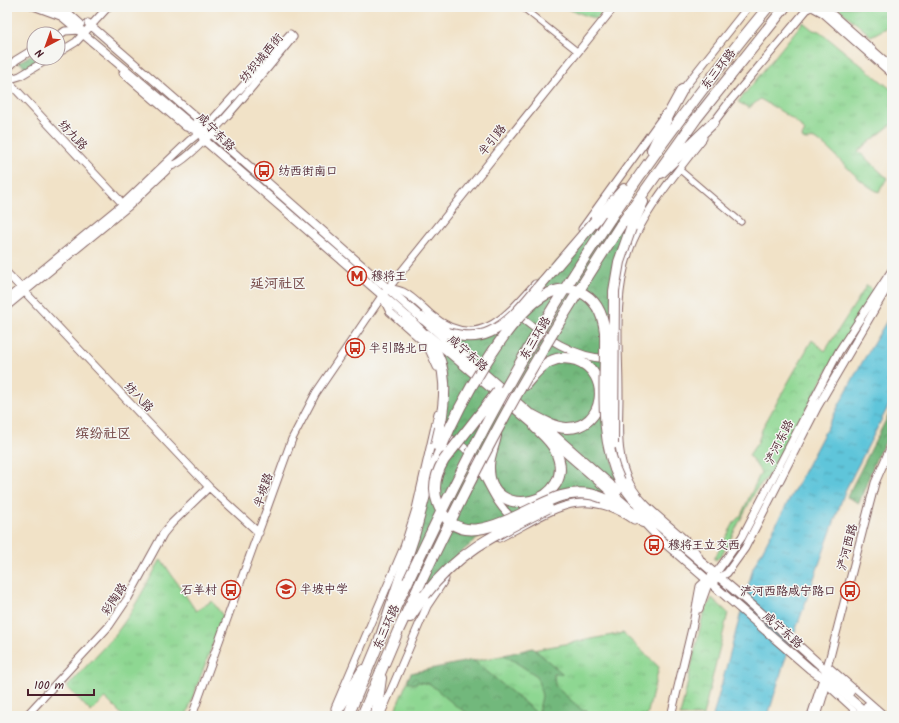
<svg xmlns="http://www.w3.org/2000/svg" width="899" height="723" viewBox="0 0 899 723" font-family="Kalam,'LXGW WenKai TC',sans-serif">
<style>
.grass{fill:url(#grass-tufts);stroke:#6c7b5e}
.forest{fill:url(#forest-crowns);stroke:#5e6c54}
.park{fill:url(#park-crowns);stroke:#6c7b5e}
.water{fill:url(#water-ripples);stroke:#547282}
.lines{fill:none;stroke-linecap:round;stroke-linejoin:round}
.street-casing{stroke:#846362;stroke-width:7}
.secondary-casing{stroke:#846362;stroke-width:9}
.primary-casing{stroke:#846362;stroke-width:10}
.highway-casing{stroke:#846362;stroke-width:12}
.street{stroke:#fff;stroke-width:5}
.secondary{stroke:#fff;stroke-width:7}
.primary{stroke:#fff;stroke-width:8}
.highway{stroke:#fff;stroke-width:10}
.highway-bridge-casing{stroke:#846362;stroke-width:12;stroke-linecap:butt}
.highway-bridge{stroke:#fff;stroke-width:10}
.labels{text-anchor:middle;stroke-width:3;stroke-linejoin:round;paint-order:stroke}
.street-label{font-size:12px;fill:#4a1f2b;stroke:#f6f6f2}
.poi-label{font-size:12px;fill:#4a1f2b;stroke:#f6f6f2;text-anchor:start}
.quarter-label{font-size:14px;font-weight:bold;fill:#7c514f;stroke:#f6f6f2}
</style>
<defs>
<pattern id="grass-tufts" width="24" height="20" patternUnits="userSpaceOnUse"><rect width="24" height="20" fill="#8ed792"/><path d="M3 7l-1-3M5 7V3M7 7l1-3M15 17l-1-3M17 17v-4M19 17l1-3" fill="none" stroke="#7cb87e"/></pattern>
<pattern id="forest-crowns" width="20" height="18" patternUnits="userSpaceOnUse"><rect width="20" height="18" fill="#72b87c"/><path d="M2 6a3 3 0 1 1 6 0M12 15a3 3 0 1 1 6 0" fill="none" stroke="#609566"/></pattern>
<pattern id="park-crowns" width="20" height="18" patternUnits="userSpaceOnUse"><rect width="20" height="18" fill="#8ed792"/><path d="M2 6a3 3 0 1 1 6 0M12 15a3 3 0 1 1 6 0" fill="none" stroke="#7cb87e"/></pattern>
<pattern id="water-ripples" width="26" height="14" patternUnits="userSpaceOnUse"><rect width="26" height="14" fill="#5ec5da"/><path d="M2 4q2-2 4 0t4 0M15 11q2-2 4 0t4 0" fill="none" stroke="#509fb1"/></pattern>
</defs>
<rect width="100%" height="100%" fill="#f6f6f2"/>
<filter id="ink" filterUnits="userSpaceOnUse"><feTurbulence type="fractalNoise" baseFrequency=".025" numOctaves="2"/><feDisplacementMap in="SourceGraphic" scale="8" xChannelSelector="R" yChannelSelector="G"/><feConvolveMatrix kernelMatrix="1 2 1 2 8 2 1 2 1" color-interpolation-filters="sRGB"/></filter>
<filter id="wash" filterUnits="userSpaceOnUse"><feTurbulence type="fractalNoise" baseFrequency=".012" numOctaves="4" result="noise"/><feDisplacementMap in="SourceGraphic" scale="16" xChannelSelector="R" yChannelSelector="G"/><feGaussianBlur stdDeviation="0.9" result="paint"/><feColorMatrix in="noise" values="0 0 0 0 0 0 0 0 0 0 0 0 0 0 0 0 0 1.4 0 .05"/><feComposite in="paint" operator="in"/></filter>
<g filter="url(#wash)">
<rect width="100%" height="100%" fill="#f1e2c7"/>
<path class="grass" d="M562,7h46l-12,12z
M837,7h55v18l-21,11z
M803,22l10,8 6,1 73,59v34l-34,27 29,27 -8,14c-19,-7 -43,-39 -62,-52 -5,-3 -9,2 -14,-1l-1,-2 3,-6c-13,-15 -30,-23 -45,-32l-11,9 -11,-6z
M161,559l35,52 16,-10 11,15 -37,100h-63l-18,-18 -14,14 -24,-25 48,-52 15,-21z
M623,633l36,34 -12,49h-246l-6,-6 16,-37z"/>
<path class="forest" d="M34,53v5h11l-18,11 -8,-7z
M608,209l21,17 -26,189 16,73 -8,8 -24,-6 -94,39 -16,10 -29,24 -27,29 -20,-9 11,-28 33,-145 -9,-63 10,-13 39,2z
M892,408v23l-15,25 -18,47 -12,-6z
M533,648l30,26h-9l1,12 27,24h5l-1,6h-114l-16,-10 -26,-22 -11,-2 -6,2 -6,-3 4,-8 62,-13 65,54 4,-18 -5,-20 -33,-21z"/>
<path class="park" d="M867,285l7,7 -34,55 -66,122 -18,21 -34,65 -6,5 -2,-1 21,-38 6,-6 20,-43 -12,-17 9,-13 5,-15 49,-87 13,11z
M712,598l16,15 -25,103h-23l23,-101z"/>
<path class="water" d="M892,312v87l-47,92 -61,172 -16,53h-55l40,-148 104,-197z"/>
</g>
<g filter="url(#ink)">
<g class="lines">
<g class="street-casing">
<path id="street" d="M33,7l27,10
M522,7l55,44
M680,170l61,52
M825,671l5,-4 56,49
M825,684l35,32"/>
</g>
<g class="secondary-casing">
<path id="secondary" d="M824,7l68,60
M808,8l4,-1 11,6 69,61
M88,23l109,95 6,9
M58,36l7,-5 16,-1
M58,53l18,-11 32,-35
M7,69l9,-9 18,-11
M123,73l63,54 12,4
M7,80l116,124
M7,80l13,-4 30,-18
M680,93l68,-86
M711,126l19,-25 79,-94
M582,229l83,-115
M7,273l202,214 50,46
M388,288c5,1 11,2 15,4 10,5 20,16 28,23 45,38 75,2 104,-31
M382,296l8,16 37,33 10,22
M7,299l116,-95 66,-63 15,-12 86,-95 3,3c-20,24 -98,124 -122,129l-41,39 -123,101
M518,315c27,22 55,43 91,44
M443,436c41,11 41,62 72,84
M499,538c51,-25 81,-55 135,-18
M701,561c-13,-28 -54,-45 -71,-77 -15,-27 -11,-59 -11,-89 0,-47 -6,-98 10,-144 12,-36 50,-82 74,-113
M699,609l9,-25 19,-11 18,-25 73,-142 72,-123
M335,708l69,-161 12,-38 22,-96
M26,716l83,-90 19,-28 35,-64 9,-11 37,-36
M192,716l100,-277 24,-46 66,-97 232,-289
M380,716l47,-110 18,-27
M671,716l22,-92 7,-38 19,-17 23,-32 97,-186 53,-81
M811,716l19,-59 45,-174 17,-39
M817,716l12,-39"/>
</g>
<g class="primary-casing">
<path id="primary" d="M51,7l149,125 4,8 208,181
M61,7l19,17
M197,123l14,10 407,358
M427,334l113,96
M551,440l76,66
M646,515l134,114 70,63
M640,518l19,20 151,131 30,21 30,26
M867,706l11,10"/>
</g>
<g class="highway-casing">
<path id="highway" d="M652,150l19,-40 11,-20
M661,173l52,-50
M610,219c49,-74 102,-144 158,-212
M595,221l29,-32
M620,226l76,-107 89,-112
M631,228l12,-26
M407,318c8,8 18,16 24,25 18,25 14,56 9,85
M422,318l26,15
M525,385c7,-8 14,-18 24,-23 8,-4 18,-5 27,-2 37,13 29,69 -10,68 -12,-1 -23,-7 -34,-13
M496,436c-2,10 -7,20 -7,30 -2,60 93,38 66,-16 -4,-9 -13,-16 -20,-23
M620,481l29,38
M608,499l19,10 16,13
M395,608l13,-27
M410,617l15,-22
M380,639l34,-103 17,-63 10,-25
M334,716l29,-46
M348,716l34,-81
M362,716l36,-85 21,-45
M376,716l5,-38"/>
</g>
<use href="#street" class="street"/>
<use href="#secondary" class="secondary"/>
<use href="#primary" class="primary"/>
<use href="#highway" class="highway"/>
<g class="highway-bridge-casing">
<path id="highway-bridge" d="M448,333c14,4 29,5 42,-1 22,-10 36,-31 51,-48 18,-21 36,-42 54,-63
M498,391l-54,69c-8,13 -12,29 -6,44 22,57 88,2 123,-8 14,-4 28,-4 42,2
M613,444l1,-153 5,-29 12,-34
M436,445l4,-17
M441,448c17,-41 65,-131 104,-153 11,-6 24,-8 35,-3 16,7 23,23 25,40 1,49 -7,104 15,149
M408,581c32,-68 65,-135 102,-200 31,-56 65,-109 100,-162
M419,586c36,-76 73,-151 116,-223 27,-47 56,-92 85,-137
M425,595c34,-45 75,-63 123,-87"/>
</g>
<use href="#highway-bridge" class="highway-bridge"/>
</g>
</g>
<defs>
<g id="bus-ring" transform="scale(1)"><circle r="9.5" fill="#f6f6f2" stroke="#c8321e" stroke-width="1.5"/><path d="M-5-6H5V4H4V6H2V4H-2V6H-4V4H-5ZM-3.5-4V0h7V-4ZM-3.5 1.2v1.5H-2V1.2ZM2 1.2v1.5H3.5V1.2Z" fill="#c8321e"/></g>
<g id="metro-ring" transform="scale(1)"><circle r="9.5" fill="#f6f6f2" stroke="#c8321e" stroke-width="1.5"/><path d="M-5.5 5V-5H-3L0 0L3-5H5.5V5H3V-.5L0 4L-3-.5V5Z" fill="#c8321e"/></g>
<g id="school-ring" transform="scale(1)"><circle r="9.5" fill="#f6f6f2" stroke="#c8321e" stroke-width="1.5"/><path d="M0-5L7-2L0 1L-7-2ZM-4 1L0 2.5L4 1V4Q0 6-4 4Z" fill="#c8321e"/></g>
</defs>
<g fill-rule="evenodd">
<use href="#bus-ring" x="264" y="171"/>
<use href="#metro-ring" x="357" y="276"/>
<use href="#bus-ring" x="355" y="348"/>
<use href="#bus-ring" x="654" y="545"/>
<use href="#school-ring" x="286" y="589"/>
<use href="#bus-ring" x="231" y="590"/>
<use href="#bus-ring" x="850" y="591"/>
</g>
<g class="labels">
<g class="street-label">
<text transform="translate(261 58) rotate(-50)" y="4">纺织城西街</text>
<text transform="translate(718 69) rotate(-52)" y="4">东三环路</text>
<text transform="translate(216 132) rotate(45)" y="4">咸宁东路</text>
<text transform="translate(73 135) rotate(47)" y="4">纺九路</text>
<text transform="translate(492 140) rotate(-51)" y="4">半引路</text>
<text transform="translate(535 338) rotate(-59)" y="4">东三环路</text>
<text transform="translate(468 353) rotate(41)" y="4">咸宁东路</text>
<text transform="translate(139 397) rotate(47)" y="4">纺八路</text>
<text transform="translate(779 442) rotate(-63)" y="4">浐河东路</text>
<text transform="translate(263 490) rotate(-71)" y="4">半坡路</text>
<text transform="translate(847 547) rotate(-75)" y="4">浐河西路</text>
<text transform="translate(114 599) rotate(-56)" y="4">彩陶路</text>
<text transform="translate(386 627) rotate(-66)" y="4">东三环路</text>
<text transform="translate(783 630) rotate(41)" y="4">咸宁东路</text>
</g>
<g class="poi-label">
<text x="278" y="175">纺西街南口</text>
<text x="371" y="280">穆将王</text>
<text x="369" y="352">半引路北口</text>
<text x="668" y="549">穆将王立交西</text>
<text x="300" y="593">半坡中学</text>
<text x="217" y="594" text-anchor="end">石羊村</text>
<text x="836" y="595" text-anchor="end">浐河西路咸宁路口</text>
</g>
<g class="quarter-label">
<text x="278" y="288">延河社区</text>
<text x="103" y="438">缤纷社区</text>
</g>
</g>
<rect width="899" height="723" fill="none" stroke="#f6f6f2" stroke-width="24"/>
<g transform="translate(46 46) rotate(221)"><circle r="19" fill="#f6f6f2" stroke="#b1a0a2"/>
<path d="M0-3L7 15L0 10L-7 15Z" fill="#c8321e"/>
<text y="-6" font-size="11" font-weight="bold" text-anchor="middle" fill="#4a1f2b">N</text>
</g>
<path d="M28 689v6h66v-6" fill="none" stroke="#4a1f2b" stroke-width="2"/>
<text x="34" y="689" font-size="12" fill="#4a1f2b" stroke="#f6f6f2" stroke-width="3" paint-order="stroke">100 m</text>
</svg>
